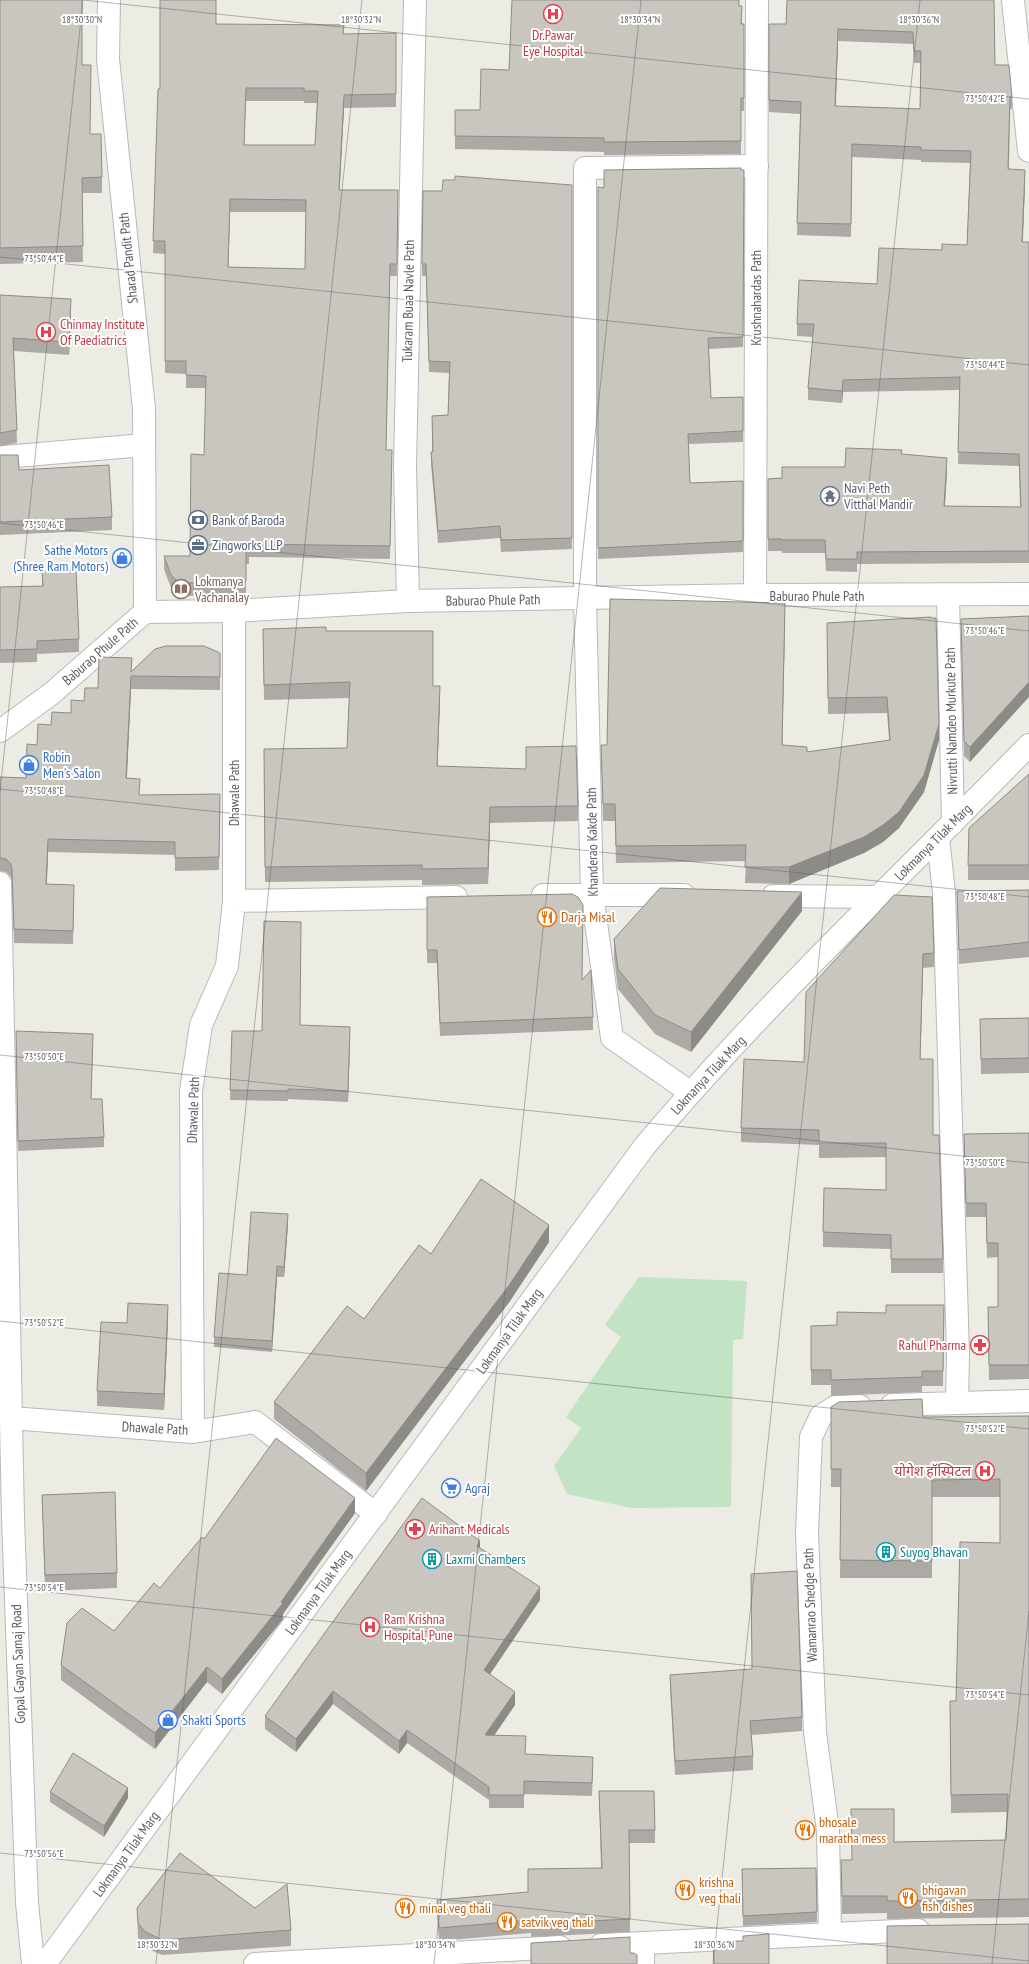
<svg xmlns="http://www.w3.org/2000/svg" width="1029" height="1964" viewBox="0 0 1029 1964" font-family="'PT Sans Narrow','Noto Sans Devanagari',sans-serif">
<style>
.green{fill:#c2e3c4}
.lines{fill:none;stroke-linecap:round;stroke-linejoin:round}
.street-casing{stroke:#b6b8bd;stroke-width:24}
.secondary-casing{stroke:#b7b9bf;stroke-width:24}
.street{stroke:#fff;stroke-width:22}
.secondary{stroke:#fff;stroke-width:22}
.wall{fill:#adaaa5;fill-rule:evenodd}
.shaded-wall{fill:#8d8b86}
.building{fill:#c9c6c0;stroke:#8d8b86;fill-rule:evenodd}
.ticks{fill:none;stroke:#5c5e63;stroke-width:1;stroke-opacity:0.45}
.labels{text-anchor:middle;stroke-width:4;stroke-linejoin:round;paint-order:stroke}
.health-label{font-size:14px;fill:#be3a42;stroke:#fff;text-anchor:start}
.street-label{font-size:14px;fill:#5c5e63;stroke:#fff}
.worship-label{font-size:14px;fill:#5b616d;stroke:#fff;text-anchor:start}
.service-label{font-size:14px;fill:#4e5e75;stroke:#fff;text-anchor:start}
.shop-label{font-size:14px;fill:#366cbe;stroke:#fff;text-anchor:start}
.education-label{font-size:14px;fill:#785e54;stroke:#fff;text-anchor:start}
.food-label{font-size:14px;fill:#c56008;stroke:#fff;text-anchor:start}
.culture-label{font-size:14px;fill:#0d838f;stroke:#fff;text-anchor:start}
.ticks-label{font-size:10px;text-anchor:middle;fill:#5c5e63;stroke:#fff;stroke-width:4;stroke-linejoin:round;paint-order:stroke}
</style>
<rect width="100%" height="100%" fill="#edece4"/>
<path class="green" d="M639,1277l108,4 -4,58 -10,1 -2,167 -100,1 -64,-14 -13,-28 27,-38 -15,-11 55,-80 -16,-12z"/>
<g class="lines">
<g class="street-casing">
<path id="street" d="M109,0l-1,59 36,350 1,203
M1013,0l16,151
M4,457l140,-12
M408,601l-3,-134 10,-467
M938,838l6,55 14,461 -1,49
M0,883l13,635 14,385 6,61
M543,895h141
M773,896l104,1
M234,901l222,-4
M690,1092l-78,-54 -20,-144 -7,-296v-430l172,-2
M892,1405l137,-4
M11,1418l182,14 62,-10 121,92
M193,1432l-2,-341 10,-66 26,-59 7,-65v-290
M830,1934l-2,-103 -13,-99 -8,-199 4,-96 10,-21 14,-9 25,-1
M643,1943v21
M601,1945l317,-15
M255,1964l305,-17"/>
</g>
<g class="secondary-casing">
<path id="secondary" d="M755,595l2,-595
M948,595l5,228
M0,731l51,-37 94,-82 89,-1 174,-10 347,-6 274,-1
M45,1964l599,-817c119,-142 256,-269 385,-402"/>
</g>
<use href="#street" class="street"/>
<use href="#secondary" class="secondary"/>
</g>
<path class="wall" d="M0,0l82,65 8,69 12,43v16h-20l1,69 -83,2z
M994,0l1,65 17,32v12h-2l-1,60 16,13 -2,60h6v321l-172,1v8l-31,-1 -1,-18h-43v-2h-14v-72l14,-1 63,-11 57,-13 45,16 -2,36 75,1 -1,-41 -61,-2 2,-74 -117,2 -1,11 -34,-3v-12l5,-51 -16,-1v-12l80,-40 65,-34 25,-5 3,-82 -49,-1v-2l-69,-3 -1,80 -54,-2 3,-121 -31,-2v-88h17zM838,41l75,3 1,19h7l-1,46 -84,-3z
M739,6l3,18h2v87h-3v43l-137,1v-3l-149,-3v-39h25l29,-40z
M216,24l128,10 52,-1v74l-52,1 -5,82 59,13 -1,73h-7l-4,174h6l-2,109 -141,-2v7h-3v29l-59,3 -10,-2 -6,-6 -7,-19v-13h26l14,-101 2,-67h-20v-14l-21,-1v-119l-12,-1 7,-164zM246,101h58v2h13l-2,42h-71zM230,212h76l-1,57 -77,-2z
M741,170h3l-1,177 -34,2 2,49 32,-1v45l-55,2 2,39 53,-2v71l-145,7v-372l6,1z
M572,185v364l-71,3 -1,-14 -62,5 -7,-79v-12h1v-36l16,-1 1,-42 -20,-1 -3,-96h-4v-12l20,-73z
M0,295l71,17 -2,43 -55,-4 3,92 -17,3z
M0,455l19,15 93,47v13l-112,5z
M42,571l37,68v13l-42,2v8l-37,1v-76l42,-1z
M1029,616l-59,146 -6,-6 -3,-137z
M785,619l-3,126 25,7 82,-12 -2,-27 -59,1 -1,-74 112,100 -15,52 -25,36 -16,14 -19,11 -75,31 -44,-1 1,-22 -130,2 -1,-42h-12l-2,-76h6z
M263,629l63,2 107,55 7,15 -3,65 141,40v15l-88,2 -2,61 -66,1v-5l-157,2 -1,-133 83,-1 2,-50 -85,2z
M220,653v37l-89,-1 -4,89 13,17 80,-1 -1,76 -44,1v-16l-127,-3 -1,32 27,15 -1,45 -59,-1 -2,-60 -1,-6 -5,-5 -6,-1v-94l26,1 11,-33 14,-20 20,-12 27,-25 34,-17z
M1029,774v106h-61v-15z
M1029,890v67l-70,7 -2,-73z
M894,895l40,58v14l-11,1 -3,91 13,76 10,124v14h-52v-24l-68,-2v-15l63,-42v-33l-67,1v-13l-78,-3v-14l63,-66z
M427,897l155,83 11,37v13l-153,6 -3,-73h-10z
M802,911l-111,141 -36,-18 -37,-45 -4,-31v-19z
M1029,1018v55l-48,1 -1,-55z
M300,1025l50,13 -2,64 -60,-3v2l-58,-1 2,-69h30z
M16,1031l77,13 -2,55 13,38v10l-86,4z
M1029,1133v246l-40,1 -1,-73h10v-50l-11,1 -1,-41h-20l-2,-83z
M288,1224l-4,53h-7l-5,75 -58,-5v-10l33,-62z
M549,1242l-39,59 -144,190 -92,-72v-17l90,-83 67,-65z
M944,1305l-1,81h-21v6l-91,4v-11h-20v-59l26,-1 49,-12z
M168,1320l-4,90 -67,-4v-15z
M831,1407l92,10 106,-1v501l-142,2v-6l-45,1 -1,-54h11l42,-18 112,-2 1,-28 -56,1 -1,-112h6l44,-158v-46h-68v81h-92l1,-91h-10z
M42,1495l75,78v15l-72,3z
M355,1513l-72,101v5l-61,75 -15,-12 -52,67 -94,-69v-15l53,-34 46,-43 44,-49z
M480,1548l60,52 -50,74 25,31 -21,31 32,18 67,16 -1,26 -68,-2v14h-35v-8l-82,-57 -8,11 -66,-50 -37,48 -31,-23v-13z
M670,1675l132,42v14l-51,4 2,21v14l-78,5 -5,-87z
M599,1791l56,39v13h-26l1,89 -99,5v-4l-92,8 -2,-28v-13l91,-7 73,-25z
M50,1792l78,6 -24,39 -54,-35z
M816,1868l1,54 -74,4 -1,-57z
M137,1908h118l36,22v16l-129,9 -18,-8 -6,-9z"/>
<path class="shaded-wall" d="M838,29v12l-3,77v-12z
M344,95v13l-5,95v-13z
M1025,170v12l-3,73v-13z
M230,199v13l-2,68v-13z
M71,299v13l-2,43v-13z
M843,380v12l-1,11v-12z
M947,458v12l-3,49v-13z
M785,603v16l-3,143v-17z
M131,676v13l-5,103v-14z
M1029,682v15l-59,65v-15z
M440,686v15l-3,81v-16z
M939,724v16l-15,52 -25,36 -16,14 -19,11 -75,31v-17z
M490,807v16l-2,61v-16z
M48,839v13l-2,46v-14z
M802,892v19l-111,141v-20z
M923,954v14l-3,105v-14z
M350,1027v11l-2,64v-11z
M288,1214v10l-4,53v-10z
M549,1225v17l-39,59 -144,190v-18z
M277,1266v11l-5,75v-11z
M168,1305v15l-4,90v-16z
M355,1498v15l-72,101v5l-61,75v-15l59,-77z
M480,1541v13l-3,-8z
M540,1587v13l-56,83v-13z
M207,1667v15l-52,67v-16z
M333,1691v13l-37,48v-13z
M515,1692v13l-30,43v-13z
M407,1730v13l-8,11v-13z
M128,1788v10l-24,39v-11z"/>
<path class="building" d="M0,0h82v65h9l-1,69h11l1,43 -20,1 1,68 -83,2z
M160,0h56v24l128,1 -1,9 53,-1v61l-52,1 -5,95h59l-1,74h-7l-4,186h6l-2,96 -141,-2v7h-3v30l-59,2 -10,-2 -6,-6 -7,-19h26l1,-102 13,1 2,-79 -20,-1v-14h-21v-120h-12l5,-152h2zM246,88h58v3h14l-3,54h-71zM230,199l76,1 -1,69 -77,-2z
M512,0h227v6h3l-1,18h3v74h-3v43l-137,1v-4l-149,-2v-26h25l1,-41 28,1z
M787,0h207l1,65h14l3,32h-2l-2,72 17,1 -3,72h7v309l-172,1v7h-31l-1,-19h-43v-1h-14v-60l14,-1v-11h63l1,-19 56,2 -1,4 46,4 -3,48 77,1 -2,-53 -61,-2 2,-75 -117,3 -1,11 -34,-3 6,-64h-17l2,-44 78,4 2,-36 63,2v-6l25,1 4,-94 -50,-1v-3l-69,-3 -1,80 -54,-1 4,-121 -32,-2v-76h17zM838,29l75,3 1,19h7l-1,58 -85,-3z
M741,168v2h3l-1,167 -35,1 3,60 32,-1v34l-55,3 2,49 53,-2v60l-145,7v-361l6,1v-18z
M455,176l117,9v353l-71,2 -1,-14 -62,5 -7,-79h2l-1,-36 16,-1 2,-53 -21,-1 -3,-97h-4l1,-73h19l1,-11h12z
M0,295l71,4 -2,43 -56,-4 4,92 -17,3z
M0,455h18l1,15 90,-5 3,52 -112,5z
M76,569l3,70 -42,2v8l-37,1v-63l43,-1 -1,-15z
M610,599l175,4 -3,142 25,2v5l83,-12 -3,-43 -59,1 -1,-75 104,-6v1h5l3,106 -15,51 -25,37 -16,13 -19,12 -75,30h-44l1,-22 -130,1 -1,-42h-12l-2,-59h6z
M1029,616v66l-59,65 -6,-6 -3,-122z
M326,627v4h107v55h7l-3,80 89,3v-22l50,-1 2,60 -88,1 -2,61 -66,1v-4l-157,2 -1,-118 83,-1 3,-66 -86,3 -1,-56z
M166,646h38l16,7v24l-89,-1 -5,102 14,1 -1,16 81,-1 -1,63 -44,1v-16l-127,-3 -2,45 28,1 -1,46 -59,-2 -2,-59 -1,-6 -5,-5 -6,-1v-81l26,1 1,-34 10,1 1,-21 13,1 1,-13 19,1v-13l13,1 1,-13h13l1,-31 33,1 -1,14 24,-23z
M1029,774v91h-61l1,-37z
M660,888l142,4 -111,140 -36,-17 -37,-46 -4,-30z
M1029,890v52l-70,8 -2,-59z
M572,894l6,3 5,8 -1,75 9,-10 2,47 -153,6 -3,-73h-10v-53z
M894,895l38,2 2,56 -11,1 -3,105h13v76h6l4,124h-52v-24l-68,-3 1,-44 62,2v-47h-67v-13l-78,-2 3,-69 60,3 2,-70z
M264,921l37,1 -1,103 50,2 -2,64 -60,-2v2l-58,-1 2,-59h30z
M1029,1018v40l-48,1 -1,-40z
M16,1031l77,3 -2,65h11l2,38 -86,4z
M1029,1133v232h-40l-1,-58h10v-64h-11l-1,-40h-20l-2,-69z
M481,1179l68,46 -39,59 -144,189 -92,-71 73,-96 17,13 55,-74 12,9z
M251,1212l37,2 -4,53 -7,-1 -5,75 -58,-4 5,-64 28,2z
M128,1303l40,2 -4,89 -67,-3 4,-69 26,1z
M886,1305h58l-1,66h-21v6l-91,3v-10h-20v-44l26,-1v-13l49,1z
M922,1399l1,18 106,-1v483l-142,2v-5h-45l-1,-36h11l-1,-51h43v33l112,-2 2,-46 -57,1 -1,-94h6l4,-159 40,1v-64l-68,1v81l-92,-1 1,-91h-10v-62l8,-5z
M276,1438l79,60 -74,104 2,1 -61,76 -15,-12 -52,66 -94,-68 6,-42 15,-15 32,23 40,-48 6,5 42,-51 2,2z
M115,1492l2,81 -72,2 -3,-80z
M422,1498l58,43 -3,5 63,41 -56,83 31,22 -30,43 41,1 -1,18 68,3 -1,26 -68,-2v14h-35v-8l-82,-57 -8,11 -66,-50 -37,48 -31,-23z
M797,1571l5,146 -52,4 3,35 -78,5 -5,-86 82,-6 -1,-95z
M73,1753l55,35 -24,38 -54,-34z
M599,1791h55l1,39h-26l1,89 -99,5v-4l-92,8 -2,-28 91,-8v-23l74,-1z
M180,1853l75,55 32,-24 4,46 -129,10 -18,-9 -6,-8 -1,-15z
M816,1868l1,44 -74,4 -1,-47z
M1029,1924v40h-142v-38z
M769,1934v30h-55l-1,-23h30v-5z
M630,1937v16h4l3,2v9h-106v-21z"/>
<path class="ticks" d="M83,0l946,99M0,257l1029,108M0,523l1029,108M0,789l1029,108M0,792l83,-792M0,1055l1029,108M0,1321l1029,108M0,1587l1029,108M0,1853l1029,108M156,1964l206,-1964M434,1964l207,-1964M713,1964l207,-1964M992,1964l37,-353"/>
<defs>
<g id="hospital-ring" transform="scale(1)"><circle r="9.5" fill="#fff" stroke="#e0444e" stroke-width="1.5"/><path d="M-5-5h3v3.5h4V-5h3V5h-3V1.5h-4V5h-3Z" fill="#e0444e"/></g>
<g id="temple-ring" transform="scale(1)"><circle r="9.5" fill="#fff" stroke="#6b7280" stroke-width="1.5"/><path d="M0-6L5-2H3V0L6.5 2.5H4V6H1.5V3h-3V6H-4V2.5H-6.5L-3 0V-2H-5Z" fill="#6b7280"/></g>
<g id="bank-ring" transform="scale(1)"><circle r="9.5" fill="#fff" stroke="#5c6f8a" stroke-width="1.5"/><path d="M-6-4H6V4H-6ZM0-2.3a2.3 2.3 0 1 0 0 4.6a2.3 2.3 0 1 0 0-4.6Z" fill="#5c6f8a"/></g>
<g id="office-ring" transform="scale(1)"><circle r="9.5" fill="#fff" stroke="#5c6f8a" stroke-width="1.5"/><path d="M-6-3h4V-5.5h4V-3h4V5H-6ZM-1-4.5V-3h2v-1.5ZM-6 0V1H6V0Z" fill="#5c6f8a"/></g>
<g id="shop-ring" transform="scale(1)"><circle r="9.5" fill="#fff" stroke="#3f7fe0" stroke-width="1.5"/><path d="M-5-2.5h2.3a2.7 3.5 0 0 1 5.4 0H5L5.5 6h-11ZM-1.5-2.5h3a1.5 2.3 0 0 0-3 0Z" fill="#3f7fe0"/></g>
<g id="library-ring" transform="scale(1)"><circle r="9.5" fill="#fff" stroke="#8d6e63" stroke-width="1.5"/><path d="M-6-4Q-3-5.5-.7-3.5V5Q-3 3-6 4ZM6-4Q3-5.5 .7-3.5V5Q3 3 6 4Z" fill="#8d6e63"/></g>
<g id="restaurant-ring" transform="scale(1)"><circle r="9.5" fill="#fff" stroke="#e8710a" stroke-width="1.5"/><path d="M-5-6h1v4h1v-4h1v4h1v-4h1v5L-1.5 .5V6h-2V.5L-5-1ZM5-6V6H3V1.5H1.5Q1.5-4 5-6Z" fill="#e8710a"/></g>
<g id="pharmacy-ring" transform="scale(1)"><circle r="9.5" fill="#fff" stroke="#e0444e" stroke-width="1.5"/><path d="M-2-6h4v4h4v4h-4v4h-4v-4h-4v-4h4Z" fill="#e0444e"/></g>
<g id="supermarket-ring" transform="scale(1)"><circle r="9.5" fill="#fff" stroke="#3f7fe0" stroke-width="1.5"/><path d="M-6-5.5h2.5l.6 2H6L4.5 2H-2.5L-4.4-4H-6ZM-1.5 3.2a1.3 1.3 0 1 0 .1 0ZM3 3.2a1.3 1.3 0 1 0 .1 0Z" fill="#3f7fe0"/></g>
<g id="building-ring" transform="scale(1)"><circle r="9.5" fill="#fff" stroke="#0f9aa8" stroke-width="1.5"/><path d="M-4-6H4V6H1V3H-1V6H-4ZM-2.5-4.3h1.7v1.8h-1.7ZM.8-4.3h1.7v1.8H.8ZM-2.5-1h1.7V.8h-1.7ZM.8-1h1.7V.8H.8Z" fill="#0f9aa8"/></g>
</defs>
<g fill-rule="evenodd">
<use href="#hospital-ring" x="553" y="14"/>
<use href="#hospital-ring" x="46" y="332"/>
<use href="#temple-ring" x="830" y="496"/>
<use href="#bank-ring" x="198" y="520"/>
<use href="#office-ring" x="198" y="545"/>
<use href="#shop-ring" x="122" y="558"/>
<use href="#library-ring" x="181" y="589"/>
<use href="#shop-ring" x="29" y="765"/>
<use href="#restaurant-ring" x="547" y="917"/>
<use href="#pharmacy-ring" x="980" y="1345"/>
<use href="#hospital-ring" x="985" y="1471"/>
<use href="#supermarket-ring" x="451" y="1488"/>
<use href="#pharmacy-ring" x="415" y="1529"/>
<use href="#building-ring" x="886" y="1552"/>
<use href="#building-ring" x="432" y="1559"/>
<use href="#hospital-ring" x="370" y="1627"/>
<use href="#shop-ring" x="168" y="1720"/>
<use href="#restaurant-ring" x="805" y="1830"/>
<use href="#restaurant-ring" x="685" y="1890"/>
<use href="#restaurant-ring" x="908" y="1898"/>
<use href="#restaurant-ring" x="405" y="1908"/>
<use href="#restaurant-ring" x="507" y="1922"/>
</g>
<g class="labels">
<g class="health-label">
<text x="553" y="40" text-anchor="middle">Dr.Pawar<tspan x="553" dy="16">Eye Hospital</tspan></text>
<text x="60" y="329">Chinmay Institute<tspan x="60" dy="16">Of Paediatrics</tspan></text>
<text x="966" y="1350" text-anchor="end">Rahul Pharma</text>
<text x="971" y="1476" text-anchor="end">योगेश हॉस्पिटल</text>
<text x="429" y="1534">Arihant Medicals</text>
<text x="384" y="1624">Ram Krishna<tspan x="384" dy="16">Hospital, Pune</tspan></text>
</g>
<g class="street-label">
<text transform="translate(128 258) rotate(-96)" y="5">Sharad Pandit Path</text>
<text transform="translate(756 298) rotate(-90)" y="5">Krushnahardas Path</text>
<text transform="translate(408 301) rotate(-89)" y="5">Tukaram Buaa Navle Path</text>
<text x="817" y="601">Baburao Phule Path</text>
<text transform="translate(493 600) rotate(-1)" y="5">Baburao Phule Path</text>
<text transform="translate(100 651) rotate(-41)" y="5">Baburao Phule Path</text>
<text transform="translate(951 721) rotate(-91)" y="5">Nivrutti Namdeo Murkute Path</text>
<text transform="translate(234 793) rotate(-90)" y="5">Dhawale Path</text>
<text transform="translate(592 842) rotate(-91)" y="5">Khanderao Kakde Path</text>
<text transform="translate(933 842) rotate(-45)" y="5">Lokmanya Tilak Marg</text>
<text transform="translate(708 1075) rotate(-47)" y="5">Lokmanya Tilak Marg</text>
<text transform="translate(193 1110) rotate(-88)" y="5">Dhawale Path</text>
<text transform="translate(509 1331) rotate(-54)" y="5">Lokmanya Tilak Marg</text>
<text transform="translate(155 1428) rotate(3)" y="5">Dhawale Path</text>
<text transform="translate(318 1592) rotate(-54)" y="5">Lokmanya Tilak Marg</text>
<text transform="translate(810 1605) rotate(-92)" y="5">Wamanrao Shedge Path</text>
<text transform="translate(18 1664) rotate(-92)" y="5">Gopal Gayan Samaj Road</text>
<text transform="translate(126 1854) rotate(-54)" y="5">Lokmanya Tilak Marg</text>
</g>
<g class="worship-label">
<text x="844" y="493">Navi Peth<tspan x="844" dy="16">Vitthal Mandir</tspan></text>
</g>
<g class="service-label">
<text x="212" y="525">Bank of Baroda</text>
<text x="212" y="550">Zingworks LLP</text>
</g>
<g class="shop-label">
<text x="108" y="555" text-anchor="end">Sathe Motors<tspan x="108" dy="16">(Shree Ram Motors)</tspan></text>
<text x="43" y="762">Robin<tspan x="43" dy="16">Men's Salon</tspan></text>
<text x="465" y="1493">Agraj</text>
<text x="182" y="1725">Shakti Sports</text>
</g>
<g class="education-label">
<text x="195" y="586">Lokmanya<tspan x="195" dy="16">Vachanalay</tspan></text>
</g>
<g class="food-label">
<text x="561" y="922">Darja Misal</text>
<text x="819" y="1827">bhosale<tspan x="819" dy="16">maratha mess</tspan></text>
<text x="699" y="1887">krishna<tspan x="699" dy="16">veg thali</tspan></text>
<text x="922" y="1895">bhigavan<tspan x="922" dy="16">fish dishes</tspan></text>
<text x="419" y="1913">minal veg thali</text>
<text x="521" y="1927">satvik veg thali</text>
</g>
<g class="culture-label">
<text x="900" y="1557">Suyog Bhavan</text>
<text x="446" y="1564">Laxmi Chambers</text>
</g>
</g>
<g class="ticks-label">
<text x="82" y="23">18°30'30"N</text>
<text x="361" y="23">18°30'32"N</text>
<text x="640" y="23">18°30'34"N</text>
<text x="919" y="23">18°30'36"N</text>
<text x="985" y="102">73°50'42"E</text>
<text x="44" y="262">73°50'44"E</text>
<text x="985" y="368">73°50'44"E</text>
<text x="44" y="528">73°50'46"E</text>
<text x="985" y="634">73°50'46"E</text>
<text x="44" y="794">73°50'48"E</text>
<text x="985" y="900">73°50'48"E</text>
<text x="44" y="1060">73°50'50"E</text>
<text x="985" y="1166">73°50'50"E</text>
<text x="44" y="1326">73°50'52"E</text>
<text x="985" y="1432">73°50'52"E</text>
<text x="44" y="1591">73°50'54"E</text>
<text x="985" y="1698">73°50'54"E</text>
<text x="44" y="1857">73°50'56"E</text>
<text x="157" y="1948">18°30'32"N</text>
<text x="435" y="1948">18°30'34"N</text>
<text x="714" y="1948">18°30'36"N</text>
</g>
</svg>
